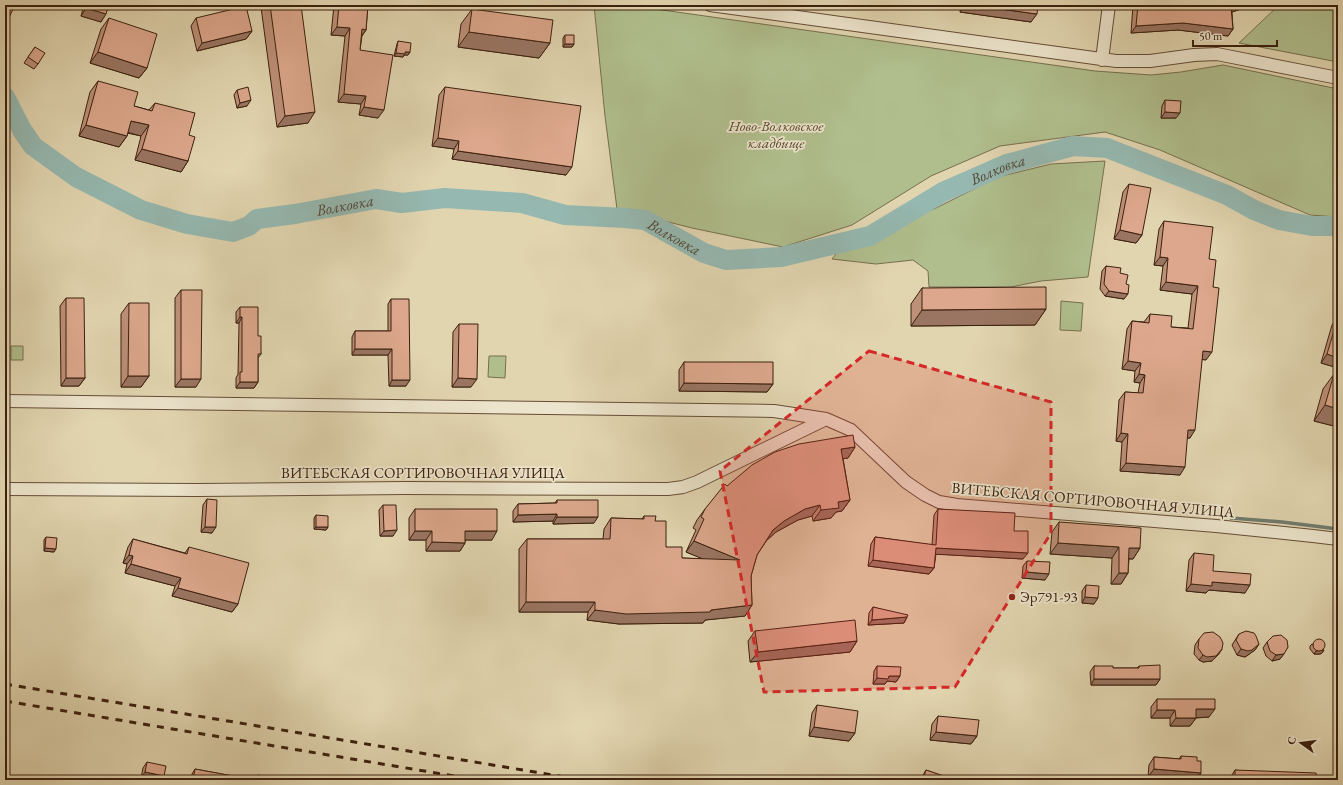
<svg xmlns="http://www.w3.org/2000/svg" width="1343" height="785" viewBox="0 0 1343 785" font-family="'EB Garamond',serif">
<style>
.green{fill:#b0be8d;stroke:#766f4e}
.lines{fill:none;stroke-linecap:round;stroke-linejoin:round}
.stream{stroke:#717b6f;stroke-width:3.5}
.river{stroke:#95b8b0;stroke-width:20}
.minor-casing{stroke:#654d36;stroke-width:14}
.minor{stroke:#ece4cc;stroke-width:12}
.rail{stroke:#3c200e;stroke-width:3;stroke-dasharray:7 7;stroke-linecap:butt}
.wall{fill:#bd9078;stroke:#3c200e}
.shaded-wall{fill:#9a7562;stroke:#3c200e}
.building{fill:#dca78c;stroke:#3c200e}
.marked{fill:#d62828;fill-opacity:0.2;stroke:#d62828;stroke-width:3;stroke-dasharray:8 5;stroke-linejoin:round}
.poi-dot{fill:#8f2418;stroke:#ece4cc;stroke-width:1.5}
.labels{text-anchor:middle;stroke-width:3.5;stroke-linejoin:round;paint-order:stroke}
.park-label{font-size:15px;font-style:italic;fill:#59482e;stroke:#ece4cc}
.street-label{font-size:15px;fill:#3c200e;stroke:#ece4cc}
.poi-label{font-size:15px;fill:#3c200e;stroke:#ece4cc;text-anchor:start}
.water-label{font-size:16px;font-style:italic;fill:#524636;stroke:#ece4cc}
</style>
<rect width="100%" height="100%" fill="#e1d5b0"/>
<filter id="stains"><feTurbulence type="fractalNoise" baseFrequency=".005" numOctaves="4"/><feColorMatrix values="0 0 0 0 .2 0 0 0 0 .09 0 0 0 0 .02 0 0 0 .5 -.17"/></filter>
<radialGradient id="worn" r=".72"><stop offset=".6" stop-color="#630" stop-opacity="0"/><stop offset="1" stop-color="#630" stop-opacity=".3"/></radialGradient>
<path class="green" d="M594,5h33l468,66 56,4 30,-3 42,-7 115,24v128l-28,-2 -150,-65 -55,-18 -105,14 -69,30 -79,49 -69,22 -91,-19 -75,-19 -12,-93z
M1279,5h59v57l-99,-19z
M1105,161l-17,116 -47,4 -30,6h-82l-1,-16 -15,-11 -37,4 -44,-5 15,-19 40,-13 49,-19 62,-31 53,-13z
M1061,301l22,2 -2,28 -21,-1z
M11,346h12v14h-12z
M489,356h17l-1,22 -17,-1z"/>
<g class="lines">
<path class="stream" d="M1231,518l51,4 56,7"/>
<path class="river" id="s1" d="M5,97l17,33 11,16 43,31 65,33 46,14 46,8 16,-6 8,-7 38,-5 81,-15 26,4 43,-5 77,5 43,12 60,3 20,2 59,33 22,7 55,-3 89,-21 73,-44 64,-28 66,-18 34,2 120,47 27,15 25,10 33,6h26"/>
<g class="minor-casing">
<path id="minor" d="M710,5l406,56h34l44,-6 23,-1 121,24
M1102,60l7,-55
M5,401l769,10 52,8 25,11 55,52 19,13 14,7 18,3 259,21 97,10 25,3
M5,489l192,1 208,-2 263,1 15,-2 14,-5 129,-63"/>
</g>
<use href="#minor" class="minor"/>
<path class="rail" d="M5,684l578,96
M5,701l473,79"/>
</g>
<path class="wall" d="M84,5h25l-8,17 -20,-6z
M263,5h38l7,118 -31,4 -16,-120z
M334,5h34l-2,25 -4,6 -2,14 18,68 -19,-3 2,-11 -23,-2 7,-66 -14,-1z
M961,5h77l-7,17 -71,-10z
M1133,5h120l-21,7 1,17 -5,7 -50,-6 -47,3z
M472,9l78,34 -11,15 -81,-11 3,-23z
M109,18l38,50 -8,10 -49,-15 11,-34z
M196,18l56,13 -6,8 -49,12 -6,-25z
M565,35l9,9 -2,3h-9v-9z
M398,41l12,11 -2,3h-4l-1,2 -9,-1 3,-12z
M35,47l3,17 -4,5 -10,-6z
M98,81l36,25 15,4 6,-7 34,32 -1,26 -7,11 -46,-12 6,-24 -14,-3v3l-8,11 -40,-11 11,-44z
M445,87l121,88 -114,-16 2,-10 -22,-3 7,-51z
M237,90l10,16 -10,2 -3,-13z
M1165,100l11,18h-15l1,-12z
M1129,184l13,51 -6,8 -22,-4 9,-47z
M1164,221l45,38 4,28 -7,73 -4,-1 -12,79h-3l-7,37 -60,-4 2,-29 -6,-1 3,-41 6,-8 13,1 2,-10 -6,-1 1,-11 -13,-2 5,-40 5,-8 12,1 6,-8 21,13 17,1 4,-34 -32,-4 3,-24 -9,-1 5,-36z
M1106,266l14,7 4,26 -19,-3 -5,-7 2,-18z
M922,288l124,21 -11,16 -124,1v-22z
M181,290l15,97h-21v-89z
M66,298l19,80 -6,8h-18l-1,-80z
M391,299l15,87h-17l-1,-31h-36v-18l3,-6h33v-27z
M129,303l20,73 -8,11h-20v-73z
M240,307l18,29 3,18 -3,4v24l-4,6h-18v-10l2,-4 1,-51h-3v-11z
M1338,317v51l-17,-5 11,-38z
M459,324l12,63h-19l1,-55z
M684,362l89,22 -6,8 -88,-1v-21z
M1334,374l4,1v52l-24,-6 9,-32z
M855,447l-7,11h-5l7,42 -8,11 -6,1 -5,6 -18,3 -1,-5 -14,4 -22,12 -9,8 -10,15 -6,21 1,29 -7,11 -40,4 -2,3 -84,1 -32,-4 1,-8h-69v-63l8,-10h76l1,-10 7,-11 31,1 2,-3 11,5 11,26 16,11 22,1 -18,-7 10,-22 -3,-2 4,-8 8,-11 22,-23z
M207,499l5,34 -11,-1 2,-27z
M557,500l37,23 -41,1v-3l-40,1v-11l5,-7 37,-1z
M383,505l10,31h-13l-1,-26z
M415,509l77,31h-27v3l-5,8h-34v-11h-17v-22z
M938,509l76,22 9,28 -87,-5 -2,14 -5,6 -61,-8 3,-22 4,-7 57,8 2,-30z
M316,515l12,12 -2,3 -12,-1v-11z
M1059,522l81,26 -7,11h-4l-1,14 -7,11h-10l1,-26 -62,-4 2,-22z
M46,537l8,15 -10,-1v-11z
M133,539l52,14 4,-6 49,57 -6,8 -60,-16 3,-10 -50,-13 2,-9 -4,-1 5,-16z
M1194,553l19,18 32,22 -36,-3 -3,3 -20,-2 3,-31z
M1027,561l18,19 -23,-2 1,-12z
M1086,585l8,19 -12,-1v-12z
M873,607l34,10 -3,6 -36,2 1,-12z
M755,631l102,10 -7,11 -100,10 -2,-21z
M1239,634l20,10 -4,6 -7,5 -3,2 -8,-2 -5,-10z
M1199,639l23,10 -4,6 -6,6 -9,1 -4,-2 -5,-6 1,-9z
M1267,642l21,5 -8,12 -8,2 -6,-5 -3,-8z
M1312,644l12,6 -2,3 -2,1h-6l-4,-5v-3z
M877,666l23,10 -4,6 -9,-1 -2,3h-12l1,-13z
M1094,666l19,2h24l2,-2 21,13 -4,6h-65l-1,-13z
M1157,699l52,18 -13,1 -6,8h-20v-8h-19v-11z
M817,705l38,28 -6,8 -40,-5 3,-23z
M938,716l39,20 -6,8 -41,-4 2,-16z
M1181,756l20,17 -5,7h-14l-34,-3 1,-12 5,-8 25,2z
M147,762l14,18h-7l-13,-2 2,-10z
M195,769l59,11 4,-5 14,5h-81l1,-6z
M926,770l29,10h-35z
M1235,770l82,10h-118l2,-2 29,1v-1z"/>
<path class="shaded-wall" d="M906,5h34l-3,4z
M965,5h6l66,9 -6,8 -71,-10z
M1061,5h23l-2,3z
M1236,5h17l-27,9 5,-7z
M86,8l20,6 -5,8 -20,-6z
M1183,23l50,6 -5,7 -50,-6 -47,3 5,-7z
M337,27l13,1 -5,8 -14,-1z
M362,29l4,1 -6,8z
M252,31l-6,8 -49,12 5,-8z
M469,32l81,11 -11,15 -81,-11z
M565,44h9l-2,3h-9z
M98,52l49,16 -8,10 -49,-15z
M405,52h5l-2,3h-4l-1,2 -9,-1 2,-3z
M344,94l22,2 -5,8 -23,-2z
M251,100l-4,6 -10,2 3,-5z
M364,107l20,3 -6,8 -19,-3z
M315,112l-7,11 -31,4 8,-11z
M1165,112l15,1 -4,5h-15z
M131,121l18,4 -8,11 -18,-5z
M86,125l41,11 -8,11 -40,-11z
M438,138l21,3 -5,8 -22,-3z
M142,149l46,12 -7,11 -46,-12z
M458,151l114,16 -6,8 -114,-16z
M1120,230l22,5 -6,8 -22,-4z
M1160,257l8,1 -5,8 -9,-1z
M1166,282l32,4 -6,8 -32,-4z
M1109,291l19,3 -4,5 -19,-3z
M1046,309l-11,16 -124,1 11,-16z
M240,317h2l-3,6h-3z
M355,349h37l-4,6h-36z
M1203,351l9,1 -6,8 -8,-1z
M1327,354l11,4v10l-17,-5z
M1128,361l13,2 -6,8 -13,-2z
M1139,374l6,1 -5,8 -6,-1z
M128,376h21l-8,11h-20z
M66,378h19l-6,8h-18z
M458,378l19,1 -6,8h-19z
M181,379h20l-5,8h-21z
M392,380h18l-4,6h-17z
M240,382h18l-4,6h-18z
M684,383l89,1 -6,8 -88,-1z
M1325,405l13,4v18l-24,-6z
M1188,430h7l-5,8h-8z
M1121,433l7,1 -6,8 -6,-1z
M855,447l-7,11 -14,2 7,-11z
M1126,463l59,4 -5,8 -60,-4z
M850,500l-8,11 -6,1 -5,6 -18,3 8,-11 17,-8z
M820,505l-8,11 -14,4 -22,12 -10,9 7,-11 11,-9 21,-12z
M557,514l-4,7 -40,1 5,-7z
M557,517h41l-4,6 -41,1z
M205,527h11l-4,6 -11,-1z
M316,527h12l-2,3 -12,-1z
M397,530l-4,6h-13l4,-5z
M415,531h17l-6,9h-17z
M465,531h32l-5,9h-32z
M694,541l46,19 -8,11 -46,-19z
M432,542l33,1 -5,8h-34z
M1058,543l61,4 -7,11 -62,-4z
M45,548l11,1 -2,3 -10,-1z
M936,548l92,5 -5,6 -91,-5z
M1129,548h11l-7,11 -11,-1z
M129,555l4,1 -6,8 -4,-1z
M873,560l61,8 -5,6 -61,-8z
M131,564l50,14 -6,8 -50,-13z
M1026,572l23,2 -4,6 -23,-2z
M1119,573h9l-7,11h-10z
M1212,582l38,3 -5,8 -36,-3 -3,3 -20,-2 5,-7z
M178,588l60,16 -6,8 -60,-16z
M1085,597l13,1 -4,6 -12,-1z
M526,602h69l-7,10h-69z
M752,605l-7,11 -40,4 -2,3 -84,1 -32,-4 8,-10h116z
M907,617l-3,6 -36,2 4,-5z
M857,641l-7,11 -100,10 8,-10z
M1259,644l-4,6 -7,5 -3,2 -8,-2 4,-6z
M1222,649l-4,6 -6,6 -9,1 -4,-2 4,-5z
M1324,650l-2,3 -2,1h-6l2,-3z
M1284,654l-4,5 -8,2 4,-6z
M889,676h11l-4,6 -9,-1 -2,3h-12l4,-6z
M1094,679h66l-4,6h-65z
M1196,709h19l-6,8 -19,1z
M1157,710h18l-5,8h-19z
M1176,718h20l-6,8h-20z
M814,727l41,6 -6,8 -40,-5z
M936,732l41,4 -6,8 -41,-4z
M1154,769l47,4 -5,7h-14l-34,-3z
M145,772l19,4 -3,4h-7l-13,-2z"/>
<path class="building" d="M5,5h10l-10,21z
M87,5h22l-3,9 -20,-6z
M270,5h31l14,107 -30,4z
M339,5h29l-2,25 -4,-1 -2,21 33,5 -9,55 -20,-3 2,-11 -22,-2 6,-66 -13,-1z
M971,5h67l-1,9z
M1138,5h98l-5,2 2,22 -50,-6 -47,3z
M246,6l6,25 -50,12 -6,-25z
M472,9l81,11 -3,23 -81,-11z
M109,18l48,16 -10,34 -49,-16z
M565,35h9v9h-9z
M398,41l13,2 -1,9h-5v2l-9,-1z
M35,47l10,6 -7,11 -10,-7z
M98,81l40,11 -4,14 18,5 3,-8 40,10 -6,22 6,2 -7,24 -46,-12 7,-24 -18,-4 -4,15 -41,-11z
M248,87l3,13 -11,3 -3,-13z
M445,87l136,19 -9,61 -114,-16 1,-10 -21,-3z
M1165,100l16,1 -1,12 -15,-1z
M1129,184l22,4 -9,47 -22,-5z
M1164,221l49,6 -4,32 7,1 -3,27 6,1 -7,64 -9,-1 -8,79h-7l-3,37 -59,-4 2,-29 -7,-1 4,-41 18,1 2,-18 -6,-1 2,-11 -13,-2 4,-40 17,2 1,-9 22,2 -1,11 22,2 5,-43 -32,-4 2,-24 -8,-1z
M1106,266l15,2 -1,5 8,2 -2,9 3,1 -1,9 -19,-3 -5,-7z
M1046,287v22l-124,1v-22z
M181,290h21l-1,89h-20z
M66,298h18l1,80h-19z
M391,299h18l1,81h-18v-31h-37v-18h36z
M129,303h20v73h-21z
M240,307h18v29h3v18h-3v28h-18v-10h2v-55h-2z
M1338,317v41l-11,-4z
M459,324h19l-1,55 -19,-1z
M684,362h89v22l-89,-1z
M1334,374l4,1v34l-13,-4z
M853,435l2,12 -14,2 9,51 -12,2 1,6 -18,2 -1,-5 -15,4 -21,12 -11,9 -16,25 -6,21 1,29 -41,5 -1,2 -84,2 -31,-4v-8h-69l1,-63h83l1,-21 33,1v-3h12l-1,5h11v26h16v11l58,2 -46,-19 10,-22 -3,-2 4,-8 20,-25 2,2 25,-21 23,-13 24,-8z
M207,499l10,1 -1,27h-11z
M557,500h41v17h-41v-3l-39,1v-11l39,-1z
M383,505h13l1,25 -13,1z
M415,509h82v22h-32v12l-33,-1v-11h-17z
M938,509l77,4 -1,18h14v22l-92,-5 -2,20 -61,-8 2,-23 61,8z
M316,515l12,1v11h-12z
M1059,522l82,6 -1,20h-11l-1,25h-9v-26l-61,-4z
M46,537l11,1 -1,11 -11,-1z
M133,539l54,15 2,-7 60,16 -11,41 -60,-16 3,-10 -50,-14 2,-8 -4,-1z
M1194,553l20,2 -1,16 38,3 -1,11 -38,-3v4l-21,-2z
M1027,561l23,1 -1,12 -23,-2z
M1086,585l13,1 -1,12 -13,-1z
M873,607l35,8 -1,2 -35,3z
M855,620l2,21 -99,11 -3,-21z
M1246,631l8,2 2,3 3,8 -7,6 -4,1 -7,-2 -5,-9 3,-6z
M1213,632l7,5 3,6 -1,6 -6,7 -9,1 -4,-2 -5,-7 1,-9 5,-6z
M1281,635l6,5 1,7 -4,7 -8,1 -6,-4 -3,-9 6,-6z
M1313 645a6 6 0 1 1 12 0a6 6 0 1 1-12 0Z
M1160,665v14h-66v-13h19v2h26v-2z
M877,666l24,1 -1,9h-11l-1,3 -11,-1z
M1157,699h58v10h-19v9h-20l-1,-8h-18z
M817,705l41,6 -3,22 -41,-6z
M938,716l41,4 -2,16 -41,-4z
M1181,756l16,1v4h4v12l-47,-4v-12l27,2z
M147,762l19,4 -2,10 -19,-4z
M195,769l60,11h-62z
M926,770l29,10h-32z
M1235,770l81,3 1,7h-116v-2l34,2z
M258,775l15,3 -1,2h-15z
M302,776l12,2v1l6,1h-19z"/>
<path class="marked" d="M869,351l182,51v131l-96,154 -191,5 -44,-221z"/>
<circle class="poi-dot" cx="1012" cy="597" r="4"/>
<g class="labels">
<g class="park-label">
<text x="776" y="131">Ново-Волковское<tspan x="776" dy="17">кладбище</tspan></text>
</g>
<g class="street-label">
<text x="423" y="478">ВИТЕБСКАЯ СОРТИРОВОЧНАЯ УЛИЦА</text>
<text transform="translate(1093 500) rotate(5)" y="5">ВИТЕБСКАЯ СОРТИРОВОЧНАЯ УЛИЦА</text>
</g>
<g class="poi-label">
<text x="1020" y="602">Эр791-93</text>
</g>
<g class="water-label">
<text dy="6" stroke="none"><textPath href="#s1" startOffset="1079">Волковка</textPath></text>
<text dy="6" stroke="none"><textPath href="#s1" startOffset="394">Волковка</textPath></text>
<text dy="6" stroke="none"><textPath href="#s1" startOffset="731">Волковка</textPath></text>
</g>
</g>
<rect width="1343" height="785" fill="none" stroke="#e1d5b0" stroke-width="20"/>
<rect x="6" y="6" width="1331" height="773" fill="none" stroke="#3c200e" stroke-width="2"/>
<rect x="10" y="10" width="1323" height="765" fill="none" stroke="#3c200e"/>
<g transform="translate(1301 743) rotate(284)" stroke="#ece4cc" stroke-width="3" paint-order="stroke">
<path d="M0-3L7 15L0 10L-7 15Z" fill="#3c200e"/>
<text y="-6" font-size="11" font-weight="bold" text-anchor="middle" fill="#3c200e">С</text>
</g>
<path d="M1193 40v6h84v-6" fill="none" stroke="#3c200e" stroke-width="2"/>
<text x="1199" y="40" font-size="12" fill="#3c200e" stroke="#ece4cc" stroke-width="3" paint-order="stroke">50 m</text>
<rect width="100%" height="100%" filter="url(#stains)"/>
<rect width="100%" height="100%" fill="url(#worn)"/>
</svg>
